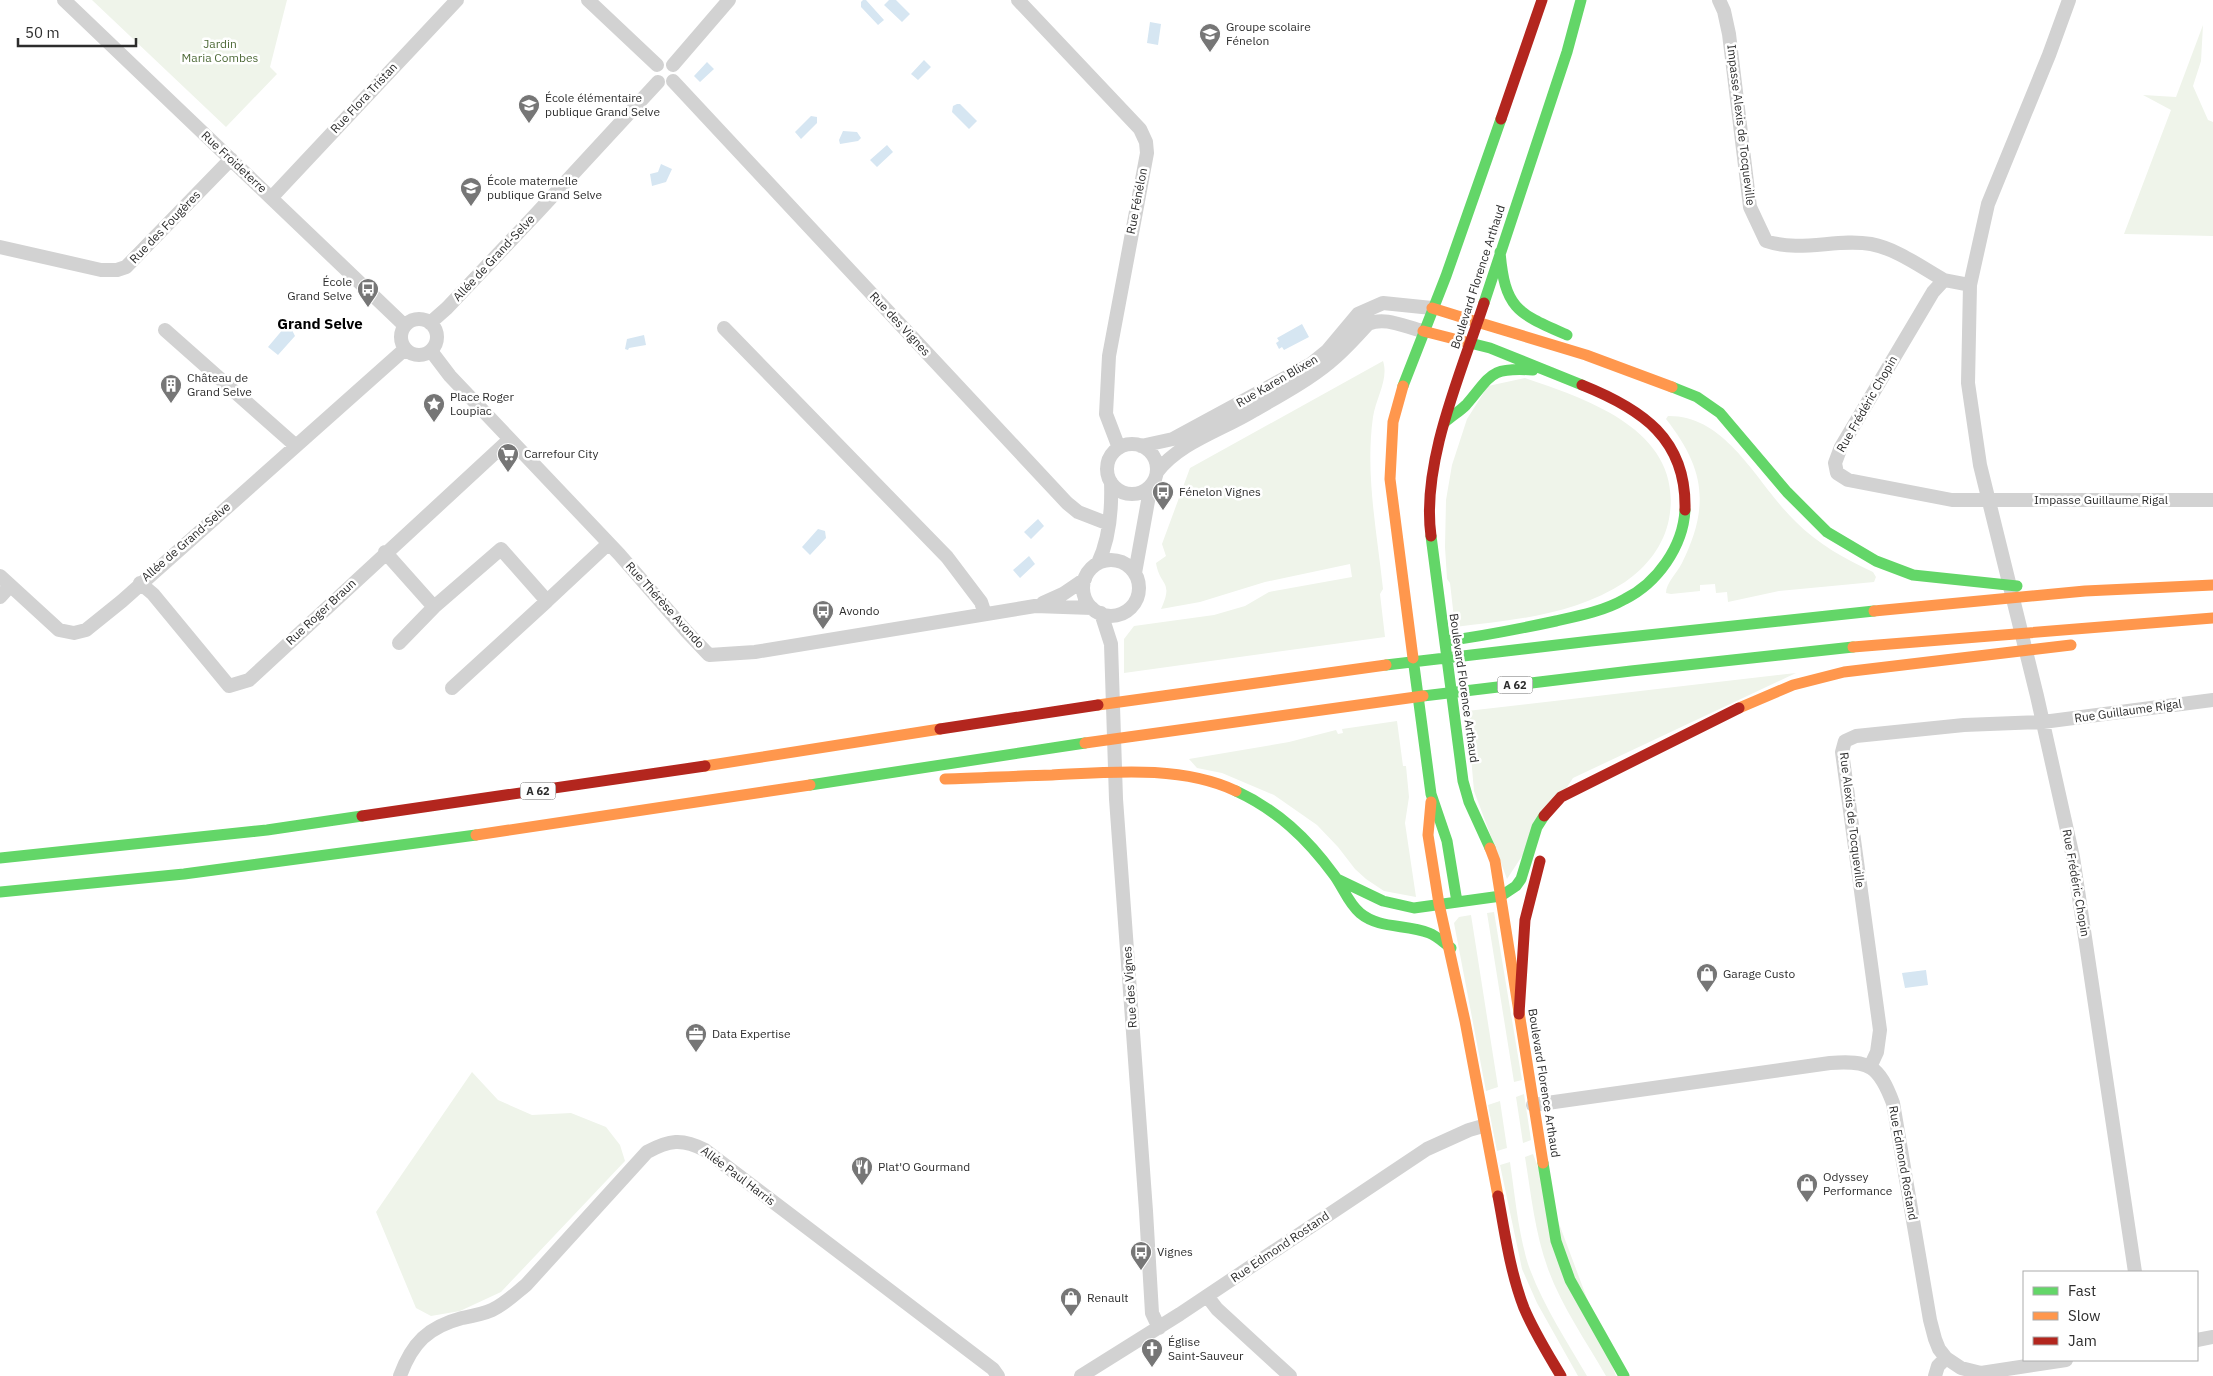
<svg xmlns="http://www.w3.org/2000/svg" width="2213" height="1376" viewBox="0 0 2213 1376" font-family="'IBM Plex Sans',sans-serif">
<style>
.green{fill:#eff4ea}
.water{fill:#d6e6f2}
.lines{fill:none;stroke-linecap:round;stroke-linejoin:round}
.street{stroke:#d2d2d2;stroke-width:14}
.fast{stroke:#63d668;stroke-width:11}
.slow{stroke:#ff974d;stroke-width:11}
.jam{stroke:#b3261e;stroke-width:11}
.labels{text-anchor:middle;stroke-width:5;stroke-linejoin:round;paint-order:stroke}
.shield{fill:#fff;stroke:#6c6c6c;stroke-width:1}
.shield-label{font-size:11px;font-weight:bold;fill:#2d2d2d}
.poi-label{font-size:12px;fill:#2d2d2d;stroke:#fff;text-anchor:start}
.park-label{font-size:12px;fill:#4e6a38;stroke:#fff}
.street-label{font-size:12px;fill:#2d2d2d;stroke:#fff}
.quarter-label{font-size:15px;font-weight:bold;fill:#000;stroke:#fff}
</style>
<rect width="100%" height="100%" fill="#fff"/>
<path class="green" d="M92,0h195l-17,67 7,7 -51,53z
M2203,25l-2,36 -8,25 15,34 5,2v114l-89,-2 47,-124 -28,-15 33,2z
M1383,361c6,18 -7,37 -10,56 -8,57 4,115 10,172l-3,5 5,43 -261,36v-34l10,-13 80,-11 31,-9 24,-14 83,-15 -2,-13 -85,18 -65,20 -39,7c13,-29 -1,-22 -5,-46l10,-7 -4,-12 28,-76z
M1525,378c64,22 160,53 144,141 -5,26 -22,48 -44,63 -50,33 -112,38 -170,45l-5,-44 -3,-4 -2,-32 1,-47 6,-35 15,-46 21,-33z
M1668,416c60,-1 90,70 128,106 22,22 49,37 77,50l3,5 -2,5 -95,9 -51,11 -1,-10 -11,1 -1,-9 -15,1v6l-29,3 -5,-1c0,-10 11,-20 16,-30 28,-57 23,-94 -16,-144z
M1796,673l-223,105 -66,101 -33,-88 -7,-80z
M1397,721l6,45h3l3,31 -4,26 11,74 -32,-6 -18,-12 -11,-10 -17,-22 -21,-22 -43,-30 -52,-22 -25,-5 -8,-9 100,-17 47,-12 2,4 5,-1 -1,-4z
M1494,912l28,168 -8,2 -27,-169z
M1471,915l27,172 -12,4 -32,-168 5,-6z
M472,1072l26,28 34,15 39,-2 35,14 14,18 5,16 -124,131 -41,19 -29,5 -15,-8 -40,-96z
M1524,1094l7,46 -8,3 -7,-46z
M1500,1101l7,47 -10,3 -9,-46z
M1533,1154l83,222h-10c-20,-35 -44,-69 -58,-107 -13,-36 -17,-75 -23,-112z
M1510,1162c5,34 8,69 18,102 14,40 38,76 59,112h-9l-41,-73 -15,-34 -22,-104z"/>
<path class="water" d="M863,0h3l18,20 -6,5 -17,-18v-5z
M889,0h7l14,14 -8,8 -18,-17z
M1150,22l11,2 -3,21 -11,-2z
M924,60l7,7 -13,13 -7,-6z
M707,62l7,7 -14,13 -6,-6z
M957,104h3l17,17 -8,8 -17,-17 1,-6z
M811,116l6,1v6l-16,16 -6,-7z
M843,131l14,1 4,6 -3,3 -18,3 -1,-4z
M887,145l6,7 -16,15 -7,-7z
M661,164l11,5 -6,13 -14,4 -2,-12 8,-2z
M1302,324l7,13 -25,13 -2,-3 -3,2 -3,-6 3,-2 -2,-3z
M284,328l8,2 3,6 -17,19 -10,-8z
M644,335l2,10 -17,3 -1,2 -3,-1 2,-10z
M1038,519l6,7 -13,13 -7,-7z
M818,529l7,2 1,7 -16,17 -8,-8z
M1029,556l6,8 -15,14 -7,-8z
M1926,970l2,15 -23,3 -3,-15z"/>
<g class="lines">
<path class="street" d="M64,0l340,325
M588,0l69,65
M1018,0l122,129 6,13 1,11 -38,203 -3,58 13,34
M1719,0l5,11 5,23 21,173 16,34c35,12 70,-3 105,3 26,5 50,23 73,36
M2069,0l-20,55 -61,149 -18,81 -2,98 12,82 57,231 36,161 62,415
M673,65l56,-65
M673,81l394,422 11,9 31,12
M272,197l185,-197
M0,247l101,23h16l9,-3 105,-108
M1970,285l-26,-5 -11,12 -92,155 -6,16 2,10 11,7 104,20h261
M401 337a18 18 0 1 1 36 0a18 18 0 1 1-36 0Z
M430,323l17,-15 89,-94 122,-132
M724,328l223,229 34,45 4,12
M165,330l131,116
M431,351l19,25 169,178 68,78 22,23 46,-3 280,-46 57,2
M1107 469a25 25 0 1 1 50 0a25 25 0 1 1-50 0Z
M1141,446l32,-7 138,-75 16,-13 31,-37 25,-11 49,5
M1157,472c23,-30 65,-42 96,-61 26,-15 54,-30 77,-49 14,-11 26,-25 38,-38 17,-8 37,3 55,7
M385,552l49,55 67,-58 46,52 61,-57
M1083 588a28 28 0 1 1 56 0a28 28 0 1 1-56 0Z
M1098,563c12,-25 14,-53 13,-81
M1135,573l13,-72 -1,-12
M0,576l59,54 15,3 12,-3 36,-29 283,-252
M140,583l13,11 76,92 20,-6 260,-240
M0,597l10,-11
M1043,603l20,-9 22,-15
M1101,613l10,31 5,155 30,412 6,102 7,15
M399,643l35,-36
M452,688l95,-87
M1870,1067l7,-15 3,-22 -38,-278 3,-11 11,-5 108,-11 79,-3 170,-22
M1533,1105l297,-42c40,-3 49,3 63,40l37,217 5,19 4,10 7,9 15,10 20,5 85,-13
M1207,1296l10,13 73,67
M2197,1340l16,-3
M400,1376c12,-33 28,-49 62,-58 10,-2 21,-4 30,-8 13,-6 23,-16 34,-25l121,-133c22,-12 35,-14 58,-2l288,219 5,7
M1081,1376l99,-62 247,-165 42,-19 14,-4
M1935,1376l3,-10 8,-8"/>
<path class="fast" d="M1500,252c5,57 17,61 67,83
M1484,303l83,-251 14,-52
M1470,343l20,5 92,37
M1403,386l43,-110 55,-157
M1672,387l25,10 23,16 67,79 40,40 49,29 37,14 104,11
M1445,422c7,-6 15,-11 21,-17 26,-30 23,-38 67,-35
M1431,536l32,245 6,21 21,46
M1446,641c37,-5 73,-12 110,-20 23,-5 48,-10 69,-22 32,-16 58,-52 60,-89
M1413,658l18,136 16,47 10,61
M1386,665l205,-24 283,-30
M1423,696l208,-25 222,-24
M810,785l275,-42
M1236,791c41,19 71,47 98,84 9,12 14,28 26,38 19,16 46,11 69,20 8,3 15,10 22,15
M0,858l267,-28 95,-14
M1337,879l46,22 31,7 87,-12 15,-10 5,-7 16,-52 7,-11
M0,892l184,-18 292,-39
M1543,1163l13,78 14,39 54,96"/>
<path class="slow" d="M1432,308l45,14
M1477,322l109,33 86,32
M1423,331l47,12
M1403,386l-10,36 -3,57 23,179
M1874,611l211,-20 128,-6
M1853,647l360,-29
M1098,705l288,-40
M1739,708l54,-23 51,-13 227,-27
M1085,743l338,-47
M705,766l235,-37
M945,779c36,-1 71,-3 107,-4 59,-3 129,-10 184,16
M1431,802l-3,33 11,69 26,117 33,175
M476,835l334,-50
M1490,848l5,13 48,302"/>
<path class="jam" d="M1501,119l41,-119
M1582,385c60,24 105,54 103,125
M1431,536c-10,-73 30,-163 53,-233
M940,729l158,-24
M362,816l343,-50
M1544,816l17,-19 178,-89
M1519,1014l6,-94 15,-59
M1498,1196c7,37 12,76 26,112 10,24 24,46 37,68"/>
</g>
<defs>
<g id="school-pin" transform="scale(1.125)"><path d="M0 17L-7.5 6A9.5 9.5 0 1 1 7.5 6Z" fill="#767676" stroke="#fff"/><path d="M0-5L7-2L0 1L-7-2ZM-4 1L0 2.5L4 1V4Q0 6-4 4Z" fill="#fff"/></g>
<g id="bus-pin" transform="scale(1.125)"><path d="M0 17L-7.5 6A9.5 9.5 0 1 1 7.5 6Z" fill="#767676" stroke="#fff"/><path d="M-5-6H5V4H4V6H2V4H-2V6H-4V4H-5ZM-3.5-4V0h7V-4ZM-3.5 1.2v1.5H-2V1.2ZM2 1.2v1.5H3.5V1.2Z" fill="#fff"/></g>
<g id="building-pin" transform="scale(1.125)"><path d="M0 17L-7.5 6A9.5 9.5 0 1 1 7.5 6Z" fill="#767676" stroke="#fff"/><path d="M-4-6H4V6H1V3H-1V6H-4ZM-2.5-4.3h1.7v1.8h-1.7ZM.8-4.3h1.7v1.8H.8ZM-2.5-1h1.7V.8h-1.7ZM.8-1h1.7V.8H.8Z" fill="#fff"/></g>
<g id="sight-pin" transform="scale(1.125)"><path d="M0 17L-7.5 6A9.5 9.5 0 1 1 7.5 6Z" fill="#767676" stroke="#fff"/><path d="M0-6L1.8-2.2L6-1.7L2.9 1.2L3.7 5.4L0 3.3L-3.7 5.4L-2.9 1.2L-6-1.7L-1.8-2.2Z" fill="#fff"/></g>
<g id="supermarket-pin" transform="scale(1.125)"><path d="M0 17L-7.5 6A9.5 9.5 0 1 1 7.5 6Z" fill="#767676" stroke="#fff"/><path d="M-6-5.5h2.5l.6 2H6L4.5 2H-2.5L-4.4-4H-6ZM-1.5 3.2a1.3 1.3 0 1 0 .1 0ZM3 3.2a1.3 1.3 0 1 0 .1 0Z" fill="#fff"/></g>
<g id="shop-pin" transform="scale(1.125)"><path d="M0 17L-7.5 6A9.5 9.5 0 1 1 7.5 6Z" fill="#767676" stroke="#fff"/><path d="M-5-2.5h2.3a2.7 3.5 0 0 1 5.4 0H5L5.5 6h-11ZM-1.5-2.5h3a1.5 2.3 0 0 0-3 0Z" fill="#fff"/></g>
<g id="office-pin" transform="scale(1.125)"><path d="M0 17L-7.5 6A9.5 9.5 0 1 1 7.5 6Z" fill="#767676" stroke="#fff"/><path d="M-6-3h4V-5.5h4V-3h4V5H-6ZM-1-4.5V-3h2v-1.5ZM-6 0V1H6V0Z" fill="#fff"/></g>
<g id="restaurant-pin" transform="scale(1.125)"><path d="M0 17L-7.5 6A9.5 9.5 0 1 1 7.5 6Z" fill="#767676" stroke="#fff"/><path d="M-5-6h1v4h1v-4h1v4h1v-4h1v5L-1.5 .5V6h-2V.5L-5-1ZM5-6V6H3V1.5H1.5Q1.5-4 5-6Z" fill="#fff"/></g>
<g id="church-pin" transform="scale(1.125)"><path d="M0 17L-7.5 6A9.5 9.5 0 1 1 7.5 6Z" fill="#767676" stroke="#fff"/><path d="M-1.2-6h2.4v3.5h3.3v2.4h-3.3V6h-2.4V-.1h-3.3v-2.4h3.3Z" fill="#fff"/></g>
</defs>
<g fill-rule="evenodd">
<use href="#school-pin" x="1210" y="34"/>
<use href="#school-pin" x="529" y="105"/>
<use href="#school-pin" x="471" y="188"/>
<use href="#bus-pin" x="368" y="289"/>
<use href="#building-pin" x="171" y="385"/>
<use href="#sight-pin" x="434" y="404"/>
<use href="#supermarket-pin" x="508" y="454"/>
<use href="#bus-pin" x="1163" y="492"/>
<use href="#bus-pin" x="823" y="611"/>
<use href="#shop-pin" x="1707" y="974"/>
<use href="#office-pin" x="696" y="1034"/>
<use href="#restaurant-pin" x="862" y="1167"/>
<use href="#shop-pin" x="1807" y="1184"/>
<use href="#bus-pin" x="1141" y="1252"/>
<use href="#shop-pin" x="1071" y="1298"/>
<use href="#church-pin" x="1152" y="1349"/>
</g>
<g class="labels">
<g class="shield">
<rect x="1497.5" y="676.5" width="35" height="17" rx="4"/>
<rect x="520.5" y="782.5" width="35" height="17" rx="4"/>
</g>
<g class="shield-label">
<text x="1515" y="689">A 62</text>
<text x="538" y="795">A 62</text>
</g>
<g class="poi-label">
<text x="1226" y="31">Groupe scolaire<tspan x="1226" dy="14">Fénelon</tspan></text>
<text x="545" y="102">École élémentaire<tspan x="545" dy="14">publique Grand Selve</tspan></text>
<text x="487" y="185">École maternelle<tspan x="487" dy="14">publique Grand Selve</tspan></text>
<text x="352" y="286" text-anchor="end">École<tspan x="352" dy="14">Grand Selve</tspan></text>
<text x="187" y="382">Château de<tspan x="187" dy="14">Grand Selve</tspan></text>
<text x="450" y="401">Place Roger<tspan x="450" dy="14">Loupiac</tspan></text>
<text x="524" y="458">Carrefour City</text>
<text x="1179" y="496">Fénelon Vignes</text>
<text x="839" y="615">Avondo</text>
<text x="1723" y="978">Garage Custo</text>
<text x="712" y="1038">Data Expertise</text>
<text x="878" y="1171">Plat'O Gourmand</text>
<text x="1823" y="1181">Odyssey<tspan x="1823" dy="14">Performance</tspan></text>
<text x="1157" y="1256">Vignes</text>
<text x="1087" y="1302">Renault</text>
<text x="1168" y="1346">Église<tspan x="1168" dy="14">Saint-Sauveur</tspan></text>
</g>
<g class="park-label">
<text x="220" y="48">Jardin<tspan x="220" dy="14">Maria Combes</tspan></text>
</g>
<g class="street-label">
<text transform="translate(364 98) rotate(-47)" y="4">Rue Flora Tristan</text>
<text transform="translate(1741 125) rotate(83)" y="4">Impasse Alexis de Tocqueville</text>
<text transform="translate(234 162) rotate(43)" y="4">Rue Froideterre</text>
<text transform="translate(1137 201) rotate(-79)" y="4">Rue Fénélon</text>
<text transform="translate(165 227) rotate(-46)" y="4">Rue des Fougères</text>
<text transform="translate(494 258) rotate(-47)" y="4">Allée de Grand-Selve</text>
<text transform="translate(1478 277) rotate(-72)" y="4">Boulevard Florence Arthaud</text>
<text transform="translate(900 324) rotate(47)" y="4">Rue des Vignes</text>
<text transform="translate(1277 381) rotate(-30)" y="4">Rue Karen Blixen</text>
<text transform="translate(1867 404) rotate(-60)" y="4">Rue Frédéric Chopin</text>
<text x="2101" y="504">Impasse Guillaume Rigal</text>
<text transform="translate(186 542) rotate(-41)" y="4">Allée de Grand-Selve</text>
<text transform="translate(665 605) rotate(48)" y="4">Rue Thérèse Avondo</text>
<text transform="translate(321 612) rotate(-43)" y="4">Rue Roger Braun</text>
<text transform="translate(1464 688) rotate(82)" y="4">Boulevard Florence Arthaud</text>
<text transform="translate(2128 711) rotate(-8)" y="4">Rue Guillaume Rigal</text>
<text transform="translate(1852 820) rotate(83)" y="4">Rue Alexis de Tocqueville</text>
<text transform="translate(2076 883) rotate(80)" y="4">Rue Frédéric Chopin</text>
<text transform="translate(1130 987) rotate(-94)" y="4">Rue des Vignes</text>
<text transform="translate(1544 1083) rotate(81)" y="4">Boulevard Florence Arthaud</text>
<text transform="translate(1903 1163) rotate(80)" y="4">Rue Edmond Rostand</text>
<text transform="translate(738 1176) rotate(37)" y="4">Allée Paul Harris</text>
<text transform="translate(1280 1247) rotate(-34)" y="4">Rue Edmond Rostand</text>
</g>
<g class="quarter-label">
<text x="320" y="329">Grand Selve</text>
</g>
</g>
<rect x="2023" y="1271" width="175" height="90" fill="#ffffff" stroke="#ababab"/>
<rect x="2033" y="1287" width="25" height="8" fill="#63d668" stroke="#ababab"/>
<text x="2068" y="1296" font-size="15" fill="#2d2d2d">Fast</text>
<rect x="2033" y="1312" width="25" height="8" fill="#ff974d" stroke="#ababab"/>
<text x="2068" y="1321" font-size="15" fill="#2d2d2d">Slow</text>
<rect x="2033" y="1337" width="25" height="8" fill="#b3261e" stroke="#ababab"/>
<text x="2068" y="1346" font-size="15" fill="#2d2d2d">Jam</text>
<path d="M18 38v8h118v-8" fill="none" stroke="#2d2d2d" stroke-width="2.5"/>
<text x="25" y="38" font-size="15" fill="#2d2d2d" stroke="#ffffff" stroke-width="4" paint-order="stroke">50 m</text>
</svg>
